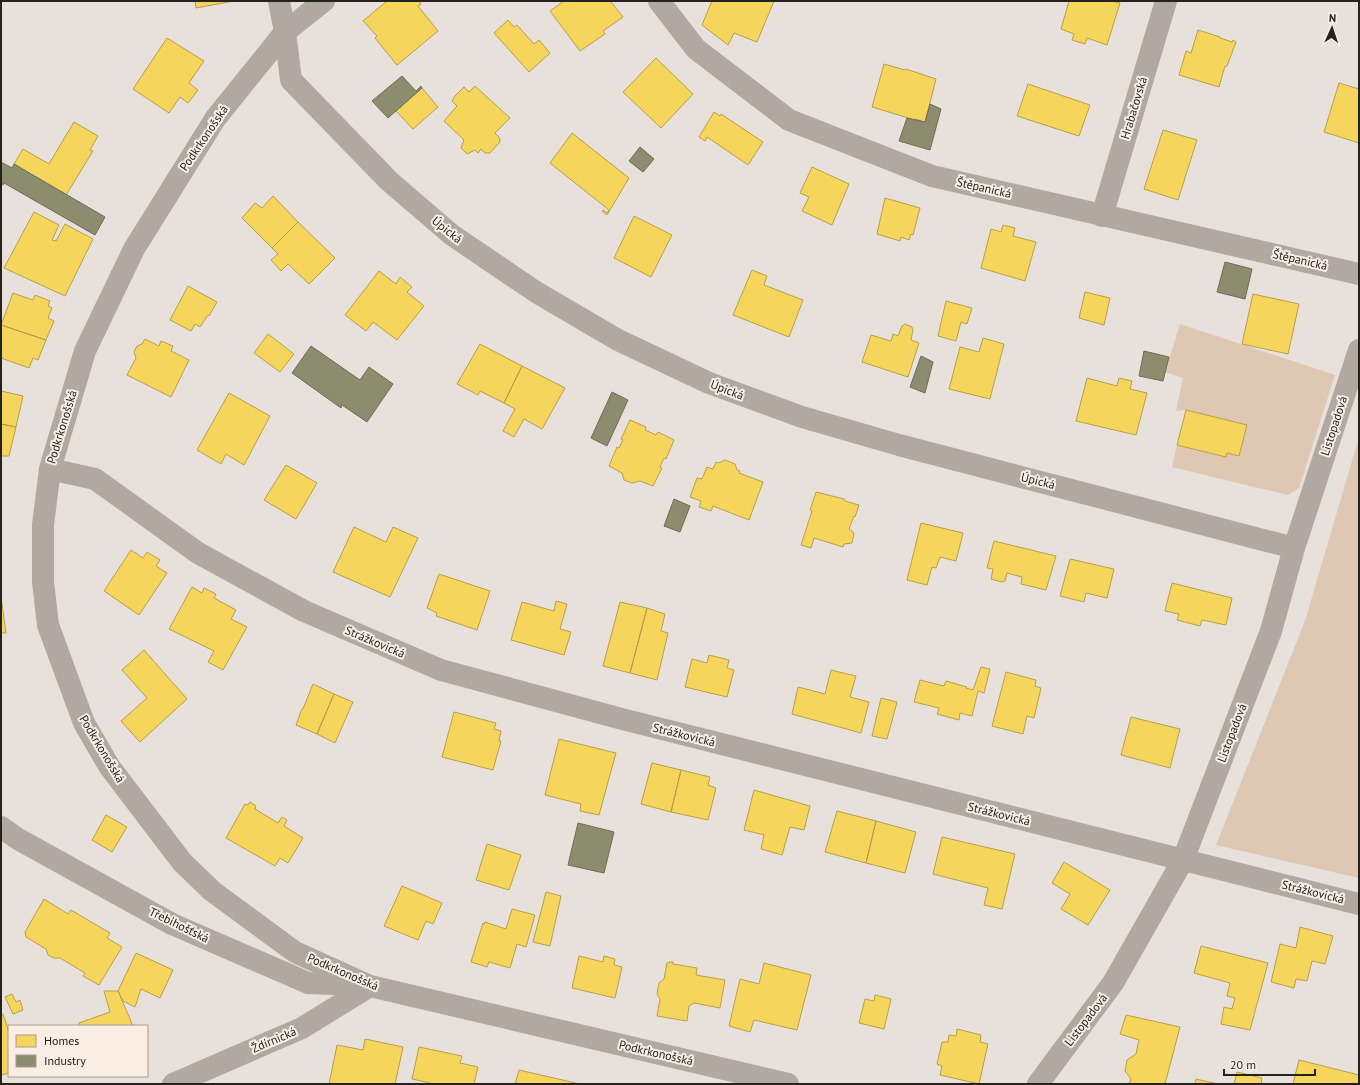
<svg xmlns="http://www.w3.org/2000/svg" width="1360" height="1085" viewBox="0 0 1360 1085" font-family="'PT Sans',sans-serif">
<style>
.green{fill:#dec7b3}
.homes{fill:#f6d55c;stroke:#b79f49}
.industry{fill:#8c8c6e;stroke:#6d6c56}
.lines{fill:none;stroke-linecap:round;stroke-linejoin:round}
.street{stroke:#b0a8a1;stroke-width:22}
.labels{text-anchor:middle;stroke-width:4;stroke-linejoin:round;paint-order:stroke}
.street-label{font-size:12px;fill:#25211d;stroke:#faeee4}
</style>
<rect width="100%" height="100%" fill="#e8e1db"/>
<path class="green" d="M1180,324l155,51 -36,113 -11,7 -116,-28 5,-22 49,12 1,-4 12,3 8,-31 -61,-15 -10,1 7,-33 -18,-6z
M1359,437v441l-143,-33 89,-224z"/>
<path class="homes" d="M195,1h39l-38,7z
M387,1h32l2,3 -3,2 20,25 -41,34 -22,-27 2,-2 -14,-15z
M564,1h49l-2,1 12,15 -20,14 2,3 -25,17 -30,-40z
M712,1h62l-17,41 -23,-9 -6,12 -26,-20z
M1069,1h43l8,2 -13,42 -20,-7 -2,6 -13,-4 2,-6 -13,-5z
M508,20l6,7 3,-2 17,19 5,-4 11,13 -21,19 -35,-39z
M1198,30l22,7v1l12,4 1,-2 3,2 -9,24h-2l-6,21 -40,-12 7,-24 5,2z
M167,38l37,23 -15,22 9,7 -10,13 -8,-6 -11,16 -36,-24z
M656,58l37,36 -32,34 -38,-36z
M884,64l21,6 1,-1 30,10 -11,43 -10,-3v1l-43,-13z
M1339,83l20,6v54l-35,-11z
M1028,84l62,21 -11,31 -62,-20z
M475,86l35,32 -15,15 4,4 1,5 -10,11h-5l-4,-4 -3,4 -3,-3 -8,4 -6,-6 3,-8 -20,-19 13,-15 -5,-5 3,-5 9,-9 5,5z
M422,88l16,19 -25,22 -17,-18z
M714,112l6,4 1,-2 42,28 -15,23 -41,-28 -2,4 -6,-4z
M74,122l24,14 -8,14 3,1 -27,44 -52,-31 9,-15 26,15z
M1163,130l34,10 -19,60 -34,-11z
M572,133l57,45 -22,37 -5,-4 1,-1 4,3 2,-3 -59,-47z
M812,167l37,17 -17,41 -30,-14 7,-14 -9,-4z
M273,196l25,26 -26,26 -30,-30 13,-15 7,5z
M885,198l35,10 -7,27 -2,-1 -2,6 -8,-3 -1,4 -23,-7z
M34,212l25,13 -7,15 4,1 9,-17 28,15 -28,57 -61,-28z
M634,216l38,19 -21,42 -37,-19z
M298,222l37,36 -26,26 -21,-20 -7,7 -10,-11 7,-6 -6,-6z
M1003,225l12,3 -2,8 23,6 -11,39 -44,-13 10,-39 10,3z
M752,270l15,6 -3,9 39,15 -14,37 -56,-22z
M379,271l17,13 4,-7 12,10 -5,5 17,14 -27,34 -24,-18 -7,9 -21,-16z
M188,286l29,16 -8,14 -1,-1 -8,12 -5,-3 -4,7 -21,-11z
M1085,292l25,6 -6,27 -25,-7z
M13,293l20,7 2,-5 15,6 -2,5 4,2 -4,10 6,3 -8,19 -45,-15z
M1253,294l46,10 -11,50 -46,-10z
M946,301l26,7 -5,16 -6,-2 -5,19 -18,-5z
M905,324l7,3 1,3 -2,10 8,3 -11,34 -46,-15 9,-27 20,6 2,-7 5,2 4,-10z
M1,325l45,15 -8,20 -5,-2 -4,10 -28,-10z
M268,334l26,20 -14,18 -26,-19z
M983,338l21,6 -14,55 -41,-10 11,-42 19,5z
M145,339l14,7 2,-5 12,5 -2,5 18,9 -18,37 -44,-22 9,-17 -2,-6 3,-6 5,-2z
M480,344l42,22 -18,37 -24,-12 -2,4 -21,-11z
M522,366l43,22 -23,41 -18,-10 -10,18 -11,-6 12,-22 -11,-6z
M1087,378l30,8 2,-8 13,3 -2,8 17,4 -11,42 -60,-14z
M1,391l22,5 -7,31 -15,-3z
M229,393l41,23 -26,49 -18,-11 -5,10 -24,-14z
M1186,410l61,15 -8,31 -12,-3 -1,4 -49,-12z
M630,420l16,7 -1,3 11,5 2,-3 16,8 -8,19 -2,-1 -4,9 2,1 -9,18 -13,-5 -8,2 -8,-3 -2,-7 -13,-7 8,-19 2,1 4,-8 -2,-1z
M1,424l15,3 -7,29h-8z
M725,460l10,4 2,6 3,1 -1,2 24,9 -14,38 -36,-14 -2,5 -12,-4 2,-6 -11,-4 7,-19 5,1 5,-12 6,2 3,-7 3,1z
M286,465l31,18 -21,36 -32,-19z
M816,492l28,7 1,2 14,4 -4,12 -1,-1 -5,13 5,4 -2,10 -8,1 -1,3 -29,-9 -3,10 -10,-3 11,-34 -2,-1z
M921,523l42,10 -7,28 -16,-4 -4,11 -4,-1 -5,18 -20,-5z
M354,527l32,15 7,-15 25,11 -28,59 -57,-25z
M994,541l62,15 -10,34 -25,-6 1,-7 -15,-4 -2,8 -3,1 -11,-3 2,-10 -6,-1z
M131,550l12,8 4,-6 13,8 -4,6 11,7 -28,42 -35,-24z
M1070,559l44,10 -7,29 -21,-5 -2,9 -24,-6z
M439,574l51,17 -13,39 -41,-14 1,-3 -10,-5z
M1172,583l60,15 -6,27 -24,-5 -2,6 -23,-6 2,-6 -14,-3z
M192,587l10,6 2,-5 12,6 -2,4 22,12 -5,9 16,8 -24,43 -15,-8 6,-11 -45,-22z
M1,596l5,37h-5z
M556,601l11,3 -7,25 11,3 -7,23 -53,-15 11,-38 32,9z
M620,602l27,6 -17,65 -27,-7z
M647,608l18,6 -4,17 7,2 -11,47 -27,-7z
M144,650l43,49 -47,43 -19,-21 26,-23 -25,-28z
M709,655l20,5 -2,8 7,2 -7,27 -42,-10 7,-28 15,4z
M981,667l9,2 -6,24 -6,-2 -6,25 -12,-3 -1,7 -22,-6 2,-6 -25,-6 6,-22 24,6 2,-5 21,6 -1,1 7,2z
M831,670l25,6 -6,21 19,5 -8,31 -69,-19 6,-27 27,7z
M1006,672l30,8 -1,6 6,2 -7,30 -7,-2 -4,18 -31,-8z
M313,684l21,10 -17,40 -21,-9 6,-16h1z
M334,694l19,8 -18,41 -18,-9z
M881,698l16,4 -10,37 -15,-3z
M454,712l42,11 -2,6 7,2 -2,10h2l-8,29 -51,-13z
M1131,717l49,12 -10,39 -49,-13z
M559,739l57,14 -17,62 -19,-4 1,-7 -36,-9z
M652,763l29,7 -10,42 -30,-8z
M681,770l29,7 -2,8 8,3 -8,32 -37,-8z
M754,790l56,16 -6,24 -14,-3 -8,28 -21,-6 3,-14 -20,-5z
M250,802l6,4 -1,3 23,14 4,-6 5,3 -3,6 19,12 -15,25 -8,-5 -5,8 -49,-28 19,-34 3,1z
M837,811l39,10 -10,42 -41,-11z
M106,815l21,12 -15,25 -20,-12z
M876,821l40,11 -11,41 -39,-10z
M942,837l73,17 -13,55 -18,-4 4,-17 -55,-14z
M487,844l34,11 -12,35 -33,-10z
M1064,862l46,28 -22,35 -27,-16 9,-15 -18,-11z
M402,886l40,17 -9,21 -7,-3 -8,19 -34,-14z
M546,892l15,4 -11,50 -17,-4z
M44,899l24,15 3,-4 39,23 -3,5 15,9 -23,38 -16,-9 2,-3 -25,-15h-6l-6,-3 -2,-6 -20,-12 -1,-5z
M512,909l23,6 -9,32 -9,-3 -7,24 -21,-6 -2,5 -16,-5 12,-39 1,1 1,-2 21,7z
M1300,927l33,9 -8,28 -13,-3 -5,20 -11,-2 -2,9 -23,-6 9,-38 16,4z
M1201,946l67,17 -18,67 -29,-6 3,-17 8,2 3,-11 -8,-2 3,-13 -36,-10z
M136,953l37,17 -13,28 -19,-9 -6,18 -12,-6 -5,-10z
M579,956l24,6 1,-6 11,3 -1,6 8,2 -7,31 -43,-10z
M670,962h3v2l24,4 -1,7 29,5 -5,28 -26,-5 -5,3 -2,15 -30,-5 3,-17 -3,-5 2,-11 5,-4 3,-16z
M764,963l47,12 -14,55 -43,-10 -4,12 -21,-6 11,-47 19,5z
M104,991h14l15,35h-54v-3l31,-11z
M12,994l4,8 4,-2 3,10 -10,4 -8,-17z
M875,995l16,4 -7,30 -25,-6 6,-24 9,2z
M3,1014l6,18v41l-8,2v-60z
M1126,1015l54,12 -15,57h-36l2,-5 -6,-8 2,-11 9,-6 3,-14 -19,-6z
M957,1029l24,6 -1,7 8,2 -9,40 -39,-9 2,-9 -5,-2 5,-22h6l1,-7 7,1z
M365,1039l38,8 -8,37h-66l8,-39 26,5z
M419,1047l43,9 -2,7 18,4 -4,17h-44v-1l-18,-4z
M1299,1060l60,15v9h-66z
M519,1070l61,14h-65z
M1237,1072l25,6 -1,6h-27z
M1196,1079l22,5h-23z"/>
<path class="industry" d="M402,76l14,15 5,-5 1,2 -34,30 -16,-17z
M930,104l11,5 -11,41 -31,-9 8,-23 18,4z
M640,147l14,12 -11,13 -14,-11z
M1,162l11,6 2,-4 91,53 -10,18 -91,-52 -1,2 -2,-1z
M1225,262l27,7 -7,30 -28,-7z
M311,346l49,34 9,-13 24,17 -26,38 -25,-17 -1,3 -49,-35z
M1144,351l25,6 -6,24 -24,-5z
M921,356l12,6 -8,31 -15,-6z
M612,392l16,8 -21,46 -16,-8z
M674,499l16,7 -10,26 -16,-6z
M578,823l36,9 -10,41 -36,-8z"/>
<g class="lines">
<path class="street" d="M279,1l6,31 6,48 98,101 63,54 84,57 82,48 91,43 93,34 97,28 395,103
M324,1l-39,31 -70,87 -81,130 -49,102 -35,118 -7,56v57l5,43 36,98 25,43 73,96 30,29 83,61 75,34 418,98
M659,1l37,48 93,71 143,56 427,98
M1102,216l64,-215
M50,469l45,10 103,74 106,58 137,59 181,49 737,185
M1,827l17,12 154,85 136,59 50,2
M173,1084l129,-56 68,-42
M1038,1084l75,-101 70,-123 88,-229 23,-83 65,-198"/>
</g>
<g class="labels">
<g class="street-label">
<text transform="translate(1134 108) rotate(-73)" y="4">Hrabačovská</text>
<text transform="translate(204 138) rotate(-56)" y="4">Podkrkonošská</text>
<text transform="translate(984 188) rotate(13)" y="4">Štěpanická</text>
<text transform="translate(447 230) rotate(39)" y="4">Úpická</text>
<text transform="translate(1300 260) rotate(13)" y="4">Štěpanická</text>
<text transform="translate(727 390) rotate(21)" y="4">Úpická</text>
<text transform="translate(1334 426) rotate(-72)" y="4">Listopadová</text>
<text transform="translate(62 427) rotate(-73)" y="4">Podkrkonošská</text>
<text transform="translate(1038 481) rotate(14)" y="4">Úpická</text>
<text transform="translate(375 642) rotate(23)" y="4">Strážkovická</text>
<text transform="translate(1232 733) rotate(-69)" y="4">Listopadová</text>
<text transform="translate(684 735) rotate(14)" y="4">Strážkovická</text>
<text transform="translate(102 749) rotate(59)" y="4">Podkrkonošská</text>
<text transform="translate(999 814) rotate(14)" y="4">Strážkovická</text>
<text transform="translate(1313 892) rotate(14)" y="4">Strážkovická</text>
<text transform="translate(179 925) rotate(26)" y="4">Třebihošťská</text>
<text transform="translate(343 972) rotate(23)" y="4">Podkrkonošská</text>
<text transform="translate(1086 1020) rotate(-53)" y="4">Listopadová</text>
<text transform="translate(274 1040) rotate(-23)" y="4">Ždírnická</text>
<text transform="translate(656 1053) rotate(13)" y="4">Podkrkonošská</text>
</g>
</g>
<rect width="1360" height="1085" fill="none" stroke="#25211d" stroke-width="4"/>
<rect x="8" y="1025" width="140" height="52" fill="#faeee4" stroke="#a59c94"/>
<rect x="16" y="1035" width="20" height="12" fill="#f6d55c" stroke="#a59c94"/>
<text x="44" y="1045" font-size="12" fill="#25211d">Homes</text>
<rect x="16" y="1055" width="20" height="12" fill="#8c8c6e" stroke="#a59c94"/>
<text x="44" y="1065" font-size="12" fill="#25211d">Industry</text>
<g transform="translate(1332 28) rotate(3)" stroke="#faeee4" stroke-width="3" paint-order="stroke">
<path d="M0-3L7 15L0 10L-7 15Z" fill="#25211d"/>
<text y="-6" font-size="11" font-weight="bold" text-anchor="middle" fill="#25211d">N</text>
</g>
<path d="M1224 1069v6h91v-6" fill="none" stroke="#25211d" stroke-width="2"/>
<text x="1230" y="1069" font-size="12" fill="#25211d" stroke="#faeee4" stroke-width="3" paint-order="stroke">20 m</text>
</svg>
